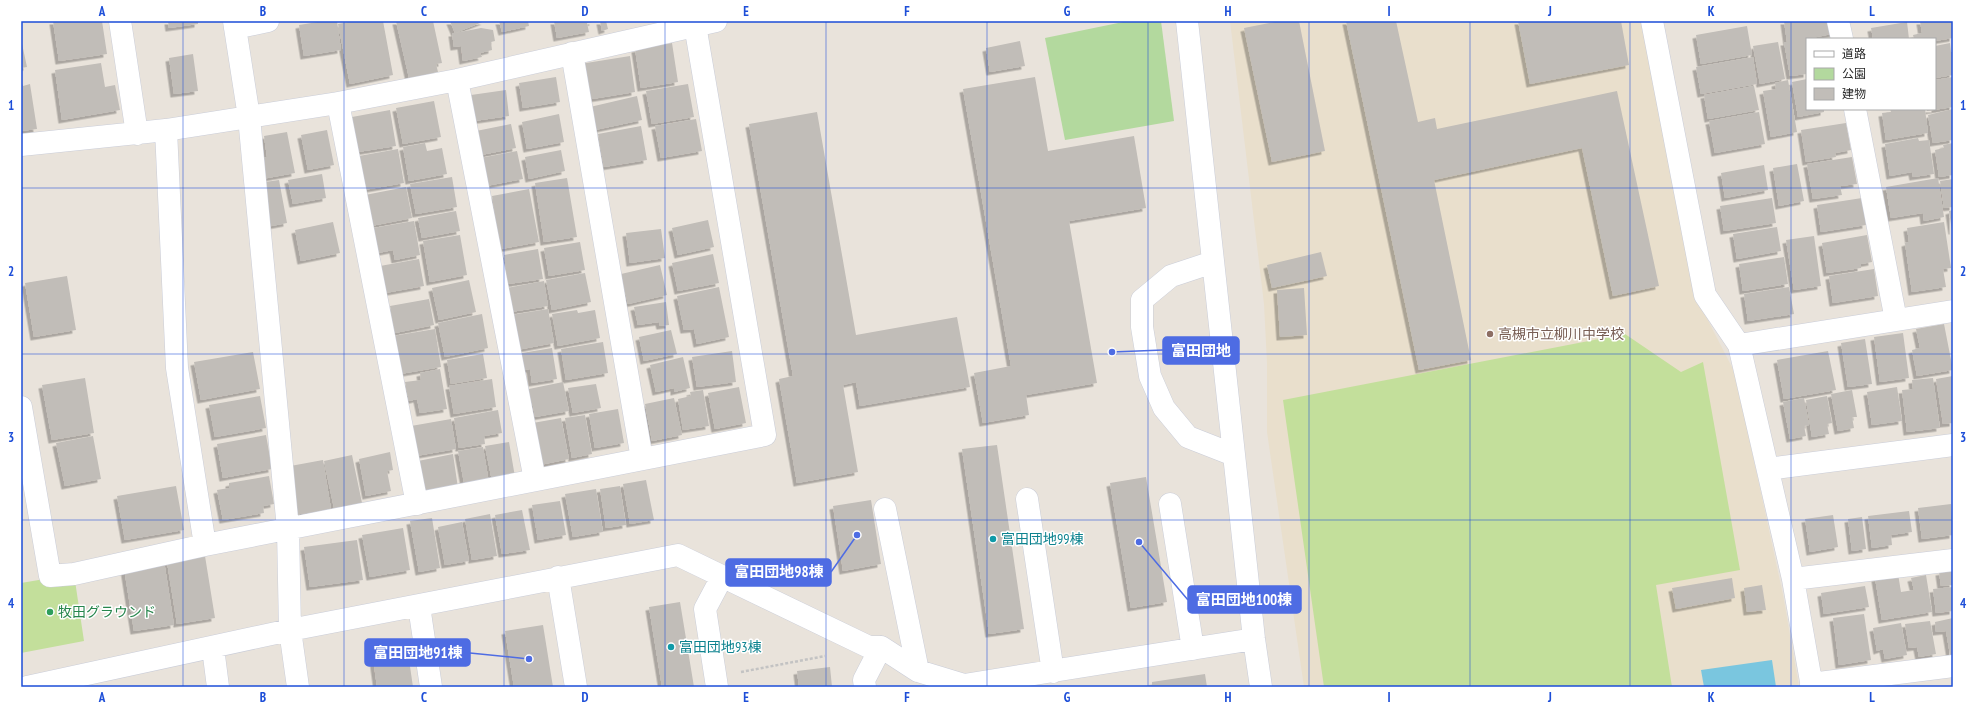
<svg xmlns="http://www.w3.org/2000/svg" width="1974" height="708" viewBox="0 0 1974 708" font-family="'PT Sans Narrow','Noto Sans JP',sans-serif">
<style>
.education{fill:#e9dfcc}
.green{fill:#b3d99e}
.pitch{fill:#c3df9b}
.water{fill:#7ac6df}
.building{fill:#c1bdb8;filter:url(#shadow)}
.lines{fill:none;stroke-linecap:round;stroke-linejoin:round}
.minor-casing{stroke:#cacdd8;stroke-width:23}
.path{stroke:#c3c3c3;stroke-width:2.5;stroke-dasharray:3 2;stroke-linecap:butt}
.minor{stroke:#fff;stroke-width:22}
.grid{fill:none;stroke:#1d4ed8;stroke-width:1;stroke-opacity:0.55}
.education-dot{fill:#8d6e63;stroke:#fff;stroke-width:1.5}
.culture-dot{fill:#0f9aa8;stroke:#fff;stroke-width:1.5}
.leisure-dot{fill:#2e9e5b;stroke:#fff;stroke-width:1.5}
.labels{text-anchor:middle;stroke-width:3;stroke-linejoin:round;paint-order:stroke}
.education-label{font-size:14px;fill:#785e54;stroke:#fff;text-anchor:start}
.culture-label{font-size:14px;fill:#0d838f;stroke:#fff;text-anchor:start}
.leisure-label{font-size:14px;fill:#27864d;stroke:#fff;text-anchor:start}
.leader{fill:none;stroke:#4e6ce3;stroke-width:1.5}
.callout-dot{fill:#4e6ce3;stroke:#fff;stroke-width:1.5}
.callout{fill:#4e6ce3;stroke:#4e6ce3;stroke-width:1.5}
.callout-label{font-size:15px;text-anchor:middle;font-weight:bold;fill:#fff}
.neatline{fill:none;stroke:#1d4ed8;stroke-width:1.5}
.grid-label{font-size:13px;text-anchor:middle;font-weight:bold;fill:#1d4ed8}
</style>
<defs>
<filter id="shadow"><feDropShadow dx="-3.5" dy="3.5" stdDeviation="0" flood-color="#0004"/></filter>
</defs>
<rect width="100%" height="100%" fill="#e9e3db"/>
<path class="education" d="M1230,21h416l41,239 12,43 36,70 48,222 16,92h-495l-37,-255v-69l-3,-59z"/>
<path class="green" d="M1128,21h33l13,100 -109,19 -20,-102z"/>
<path class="pitch" d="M1625,334l56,38 22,-10 37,208 -84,15 16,102h-348l-41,-287z
M74,574l10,67 -63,12v-70z"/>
<path class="water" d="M1772,660l4,27h-72l-3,-17z"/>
<path class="building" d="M53,21h49l5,33 -48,7z
M168,21h30v3l-29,4z
M324,21h13l4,29 -37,6 -5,-31z
M354,21h29l10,54 -43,9 -12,-60z
M396,21h37l9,42 -6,1 2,8 -29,6z
M450,21h35l-30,12 26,-5 12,2 2,11 -4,1 1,8 -12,3 2,4 -19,4 -2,-15 -7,1 -2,-14h3z
M499,21h29l1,5 -27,6z
M554,21h39v1l-6,1 2,9 -32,6z
M600,21h6l2,8 -6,2z
M1280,21h19l26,130 -53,11 -28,-134z
M1346,21h50l22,101 17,-4 2,11 180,-38 42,195 -46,10 -31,-148 -148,32 37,180 -52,10z
M1518,21h103l8,44 -99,19z
M1784,21h50l2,12 -29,6v35l-17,2 -6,-34h3z
M1920,21h33v17l-18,3v-2h-21l-1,-4 9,-2z
M1907,22l2,17h-36l-2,-11z
M1747,26l5,29 -51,9 -5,-29z
M21,39l6,28 -6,1z
M1020,41l5,25 -35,6 -4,-24z
M1778,42l7,37 -25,5 -7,-38z
M672,43l6,39 -37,6 -6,-39z
M1950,43l1,9h2v23l-18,3v-32z
M193,54l5,37 -24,3 -5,-36z
M630,56l5,36 -49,8 -6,-36z
M1753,57l4,27 -56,10 -5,-27z
M101,63l4,24 10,-2 5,25 -58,10 -7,-50z
M556,77l4,25 -37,6 -4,-25z
M1035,77l13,74 86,-15 12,72 -77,13 28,162 -71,12 3,20 -46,8 -9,-50 37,-7 -48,-277z
M1953,77v30l-26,4v-2h8v-29z
M1807,79v30h17v3l-26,5 -6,-35z
M21,80l2,6 7,-2 7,45 -16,2z
M1788,80l9,52 -26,5 -8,-46 13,-2 -1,-6z
M688,84l6,33 -42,7 -6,-33z
M1754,86l5,24 -51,9 -4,-24z
M506,90l3,26 -35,5 -3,-26z
M637,96l5,24 -47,10 -5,-23z
M434,101l7,36 -38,7 -7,-36z
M1890,109h35l3,24 -42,7 -4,-27 9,-1z
M1953,109v31l-20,3 -5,-28z
M390,110l6,36 -38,6 -6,-35z
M817,112l39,223 101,-18 13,70 -110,19 -4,-24 -13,3 15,87 -61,11 -18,-104 14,-3 -44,-252z
M1759,112l6,32 -50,9 -6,-32z
M559,114l5,28 -37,7 -5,-27z
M696,119l6,32 -41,7 -6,-32z
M1846,123l5,27 -16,3 1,4 -30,5 -5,-32z
M511,124l5,24 -35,7 -5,-24z
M641,126l6,34 -43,7 -6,-33z
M327,130l7,35 -26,5 -7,-35z
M287,132l8,41 -33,6 -4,-20 9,-2 -3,-21z
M1918,138l1,3 10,-1 5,34 -21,3 -1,-5 -22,4 -5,-32z
M425,143l2,8 15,-3 5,26 -38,7 -6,-34z
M1953,143v32l-14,2 -4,-27 9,-2 -1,-3z
M398,149l6,34 -40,7 -5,-34z
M561,150l4,21 -36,8 -4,-22z
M517,151l6,28 -37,7 -6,-28z
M1852,157l5,27 -17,2 2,9 -29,4 -6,-35z
M1797,164l7,37 -25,5 -6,-38z
M1764,165l4,25 -43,8 -4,-25z
M322,174l4,24 -33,6 -5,-24z
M452,177l5,30 -41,7 -6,-30z
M567,178l10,59 -33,5 -9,-59z
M1938,178l6,39 -20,4 -1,-8 -32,5 -5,-31z
M1953,179v28l-9,1 -4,-27z
M279,180l8,43 -21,4 -8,-44z
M406,187l6,31 -41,8 -6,-31z
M529,189l10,53 -38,7 -9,-53z
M1772,198l4,25 -52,8 -4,-25z
M1862,198l4,27 -45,7 -4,-27z
M1953,210v21h-1l-3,-20z
M456,211l4,20 -38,7 -4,-20z
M708,220l6,27 -36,8 -6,-27z
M414,221l6,34 -25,5 -2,-10 -15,3 -5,-25z
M333,222l7,31 -39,8 -6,-31z
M1944,222l7,46 -8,1 3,18 -34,5 -7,-49 4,-1 -2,-14z
M1777,227l4,24 -44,8 -4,-25z
M661,229l4,29 -35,5 -4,-30z
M460,235l7,40 -37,7 -7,-41z
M1867,235l5,27 -11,2v4l-34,5 -5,-30z
M1814,236l7,50 -27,4 -8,-50z
M580,242l5,28 -36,6 -5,-28z
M538,249l5,30 -35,5 -4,-29z
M1321,252l6,24 -55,12 -5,-23z
M713,254l6,29 -41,8 -6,-28z
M1784,257l4,27 -45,7 -4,-27z
M419,259l5,27 -39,7 -5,-27z
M660,265l7,30 -39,9 -7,-30z
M1874,269l4,27 -45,7 -4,-27z
M585,273l6,29 -39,8 -6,-30z
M67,276l9,54 -42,7 -9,-54z
M469,280l7,32 -37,8 -7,-32z
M544,281l4,25 -37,6 -4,-24z
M719,287l10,50 -32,7 -3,-15 -10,1 -7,-34z
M1789,287l5,27 -46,7 -4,-27z
M1304,288l3,47 -27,2 -3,-47z
M429,299l5,26 -39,8 -5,-27z
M666,302l3,23 -9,1 -1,-4 -21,3 -4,-18z
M548,309l6,34 -37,7 -6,-35z
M577,310l1,3 17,-3 5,28 -42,8 -6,-32z
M482,314l6,34 -43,9 -7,-34z
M1944,324l9,46 -36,6 -5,-26 8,-2 -4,-19z
M435,329l6,38 -41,7 -7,-38z
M671,330l6,24 -33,7 -5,-24z
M1903,333l6,45 -29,4 -6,-45z
M1865,339l7,45 -24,3 -7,-44z
M603,342l5,31 -42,7 -5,-31z
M552,348l5,31 -25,4 -2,-14 -11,2 -3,-17z
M732,351l4,31 -39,5 -5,-30z
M1828,351l8,39 -52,9 -7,-39z
M253,352l7,37 -59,11 -7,-38z
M483,354l4,24 -36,6 -4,-24z
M683,357l7,31 -16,4v-4l-18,4 -6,-27z
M440,369l7,40 -27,4 -3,-14 -8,2 -4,-19 16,-2 -1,-7z
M1953,376v47l-10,1 -7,-45z
M85,378l9,55 -42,7 -10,-55z
M1933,378l7,50 -33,4 -5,-42 11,-1 -1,-9z
M492,379l4,28 -42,7 -5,-28z
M563,382l6,29 -34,6 -2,-12 -5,1 -4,-16z
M596,384l5,24 -28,5 -5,-25z
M739,387l7,36 -31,6 -7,-36z
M1897,387l5,34 -30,4 -5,-33z
M703,390l6,36 -26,4 -5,-31 13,-3 -1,-4z
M1852,390l5,27h-5l2,11 -16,3 -7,-37z
M260,396l6,32 -51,9 -6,-32z
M1827,396l5,27 -5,1 2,10 -17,3 -6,-37z
M674,398l8,37 -30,6 -7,-37z
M1804,398l5,27 -5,1 2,10 -16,3 -7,-37z
M618,409l6,34 -29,5 -6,-34z
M498,410l4,23 -18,3 1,8 -26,4 -5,-30z
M585,415l7,39 -20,4 -7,-40z
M561,418l8,41 -34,7 -8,-42z
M451,419l5,30 -40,7 -5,-30z
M266,435l6,34 -49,9 -6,-34z
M93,436l8,43 -36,7 -9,-43z
M509,442l6,35 -23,4 -7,-35z
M997,445l27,184 -35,5 -27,-185z
M483,447l6,36 -24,5 -7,-37z
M390,452l3,18 -6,1 4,20 -25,5 -7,-37z
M453,454l5,34 -35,5 -5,-32z
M352,455l10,48 -28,5 -10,-47z
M323,460l8,49 -37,6 -9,-48z
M269,476l5,28 -11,2 1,7 -41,7 -6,-30 12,-2v-5z
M1146,477l21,125 -36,6 -21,-125z
M646,480l8,40 -24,4 -7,-40z
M176,486l8,44 -59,10 -8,-44z
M620,486l6,39 -20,3 -6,-39z
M596,489l7,43 -30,5 -8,-43z
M871,500l10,64 -38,7 -10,-65z
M560,501l6,34 -28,5 -6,-35z
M1951,504l2,31 -31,4 -4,-31z
M522,510l8,40 -28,4 -7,-39z
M1909,511l3,21 -21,3 1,10 -20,3 -4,-32z
M490,514l7,42 -25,4 -7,-41z
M1833,515l5,32 -28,5 -5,-33z
M1862,517l4,32 -14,2 -4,-32z
M432,518l8,50 -21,4 -9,-51z
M462,522l7,39 -24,4 -7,-38z
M403,528l7,42 -40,7 -8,-42z
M357,540l6,40 -53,7 -6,-40z
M205,556l10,62 -38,6 -10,-62z
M164,561l10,64 -40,6 -10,-63z
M1953,570v15l-12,1 -2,-14z
M1898,574l3,18 13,-2 -3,-12 15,-3 6,37 -50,8 -7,-42z
M1732,578l3,20 -59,11 -4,-21z
M1762,585l4,25 -19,2 -3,-24z
M1865,586l4,21 -45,7 -3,-21z
M1953,587v24l-17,2 -3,-24z
M680,602l14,85h-32l-13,-80z
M1864,614l7,46 -32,5 -6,-47z
M1953,618v37h-3l-4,-24 -10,1 -1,-10z
M1930,621l6,33 -17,3 -2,-10 -8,1 -4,-24z
M1901,623l6,32 -22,4 -2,-10 -6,2 -4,-23z
M543,625l10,62h-39l-9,-56z
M407,646l6,41h-36l-5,-36z
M830,667l2,20h-33l-2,-16z
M1205,674l2,13h-55v-5z"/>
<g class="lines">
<g class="minor-casing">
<path id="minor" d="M120,21l17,113
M234,21l15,96 39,412 2,101 8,57
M1187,21l67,618 7,48
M1652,21l53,274 34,50 54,234 19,108
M1838,21l4,18
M235,28l33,-7
M572,53l70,406
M457,80l78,400
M338,103l79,401
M1855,109l41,211
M166,130l11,238 28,177
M21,145l145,-15 172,-27 119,-23 259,-59
M1213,262l-42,14 -29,24v27l8,49 14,32 24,29 46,18
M1739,345l214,-34
M21,407l29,169 24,-2 131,-29 560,-110 -70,-410
M1768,469l185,-24
M1027,499l26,173
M1170,504l23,145
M885,509l33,162
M558,577l18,110
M1793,579l160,-19
M419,606l12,81
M213,648l5,39
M1811,684l142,-18
M27,687l263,-57 388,-75 191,92h12l37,24 46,14 290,-46
M717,687l-12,-78 17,-32
M865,687l-1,-7 17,-33"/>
</g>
<path class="path" d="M741,672l84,-16"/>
<use href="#minor" class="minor"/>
</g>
<path class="grid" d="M183,21v666M344,21v666M504,21v666M665,21v666M826,21v666M987,21v666M1148,21v666M1309,21v666M1470,21v666M1630,21v666M1791,21v666M21,188h1932M21,354h1932M21,520h1932"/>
<circle class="education-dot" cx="1490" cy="334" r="4"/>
<g class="culture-dot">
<circle cx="993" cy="539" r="4"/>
<circle cx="671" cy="647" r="4"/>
</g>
<circle class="leisure-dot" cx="50" cy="612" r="4"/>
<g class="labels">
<g class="education-label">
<text x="1498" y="339">高槻市立柳川中学校</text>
</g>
<g class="culture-label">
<text x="1001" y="544">富田団地99棟</text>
<text x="679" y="652">富田団地93棟</text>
</g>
<g class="leisure-label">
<text x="58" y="617">牧田グラウンド</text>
</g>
</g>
<path class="leader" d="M1112 352L1163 350M857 535L831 572M1139 542L1188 600M529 659L470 653"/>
<g class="callout-dot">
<circle cx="1112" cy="352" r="4"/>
<circle cx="857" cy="535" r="4"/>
<circle cx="1139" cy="542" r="4"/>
<circle cx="529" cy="659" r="4"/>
</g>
<g class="callout">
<rect x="1163" y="337" width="76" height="27" rx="4"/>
<rect x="726" y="559" width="105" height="27" rx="4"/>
<rect x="1188" y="586" width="113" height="27" rx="4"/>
<rect x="365" y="639" width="105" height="27" rx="4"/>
</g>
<g class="callout-label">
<text x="1201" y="356">富田団地</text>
<text x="779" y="577">富田団地98棟</text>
<text x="1244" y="605">富田団地100棟</text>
<text x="418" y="658">富田団地91棟</text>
</g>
<rect width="1974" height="708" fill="none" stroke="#ffffff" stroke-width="44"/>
<rect x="1806" y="38" width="130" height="72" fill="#ffffff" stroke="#a9a9a9"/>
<rect x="1814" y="51" width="20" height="6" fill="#ffffff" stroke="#a9a9a9"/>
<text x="1842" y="58" font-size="12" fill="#282828">道路</text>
<rect x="1814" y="68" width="20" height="12" fill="#b3d99e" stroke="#a9a9a9"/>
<text x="1842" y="78" font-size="12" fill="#282828">公園</text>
<rect x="1814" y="88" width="20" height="12" fill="#c1bdb8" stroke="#a9a9a9"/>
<text x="1842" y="98" font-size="12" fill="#282828">建物</text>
<rect x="22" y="22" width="1930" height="664" class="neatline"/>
<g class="grid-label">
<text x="102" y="16">A</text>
<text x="263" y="16">B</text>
<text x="424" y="16">C</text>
<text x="585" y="16">D</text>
<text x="746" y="16">E</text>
<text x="907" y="16">F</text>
<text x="1067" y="16">G</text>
<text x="1228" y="16">H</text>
<text x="1389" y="16">I</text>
<text x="1550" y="16">J</text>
<text x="1711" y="16">K</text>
<text x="1872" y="16">L</text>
<text x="11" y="110">1</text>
<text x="1963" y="110">1</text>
<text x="11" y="276">2</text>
<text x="1963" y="276">2</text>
<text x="11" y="442">3</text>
<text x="1963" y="442">3</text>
<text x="11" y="608">4</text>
<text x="1963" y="608">4</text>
<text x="102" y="702">A</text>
<text x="263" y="702">B</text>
<text x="424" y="702">C</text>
<text x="585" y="702">D</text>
<text x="746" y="702">E</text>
<text x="907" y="702">F</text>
<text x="1067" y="702">G</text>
<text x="1228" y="702">H</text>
<text x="1389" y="702">I</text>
<text x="1550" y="702">J</text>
<text x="1711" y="702">K</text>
<text x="1872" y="702">L</text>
</g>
</svg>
